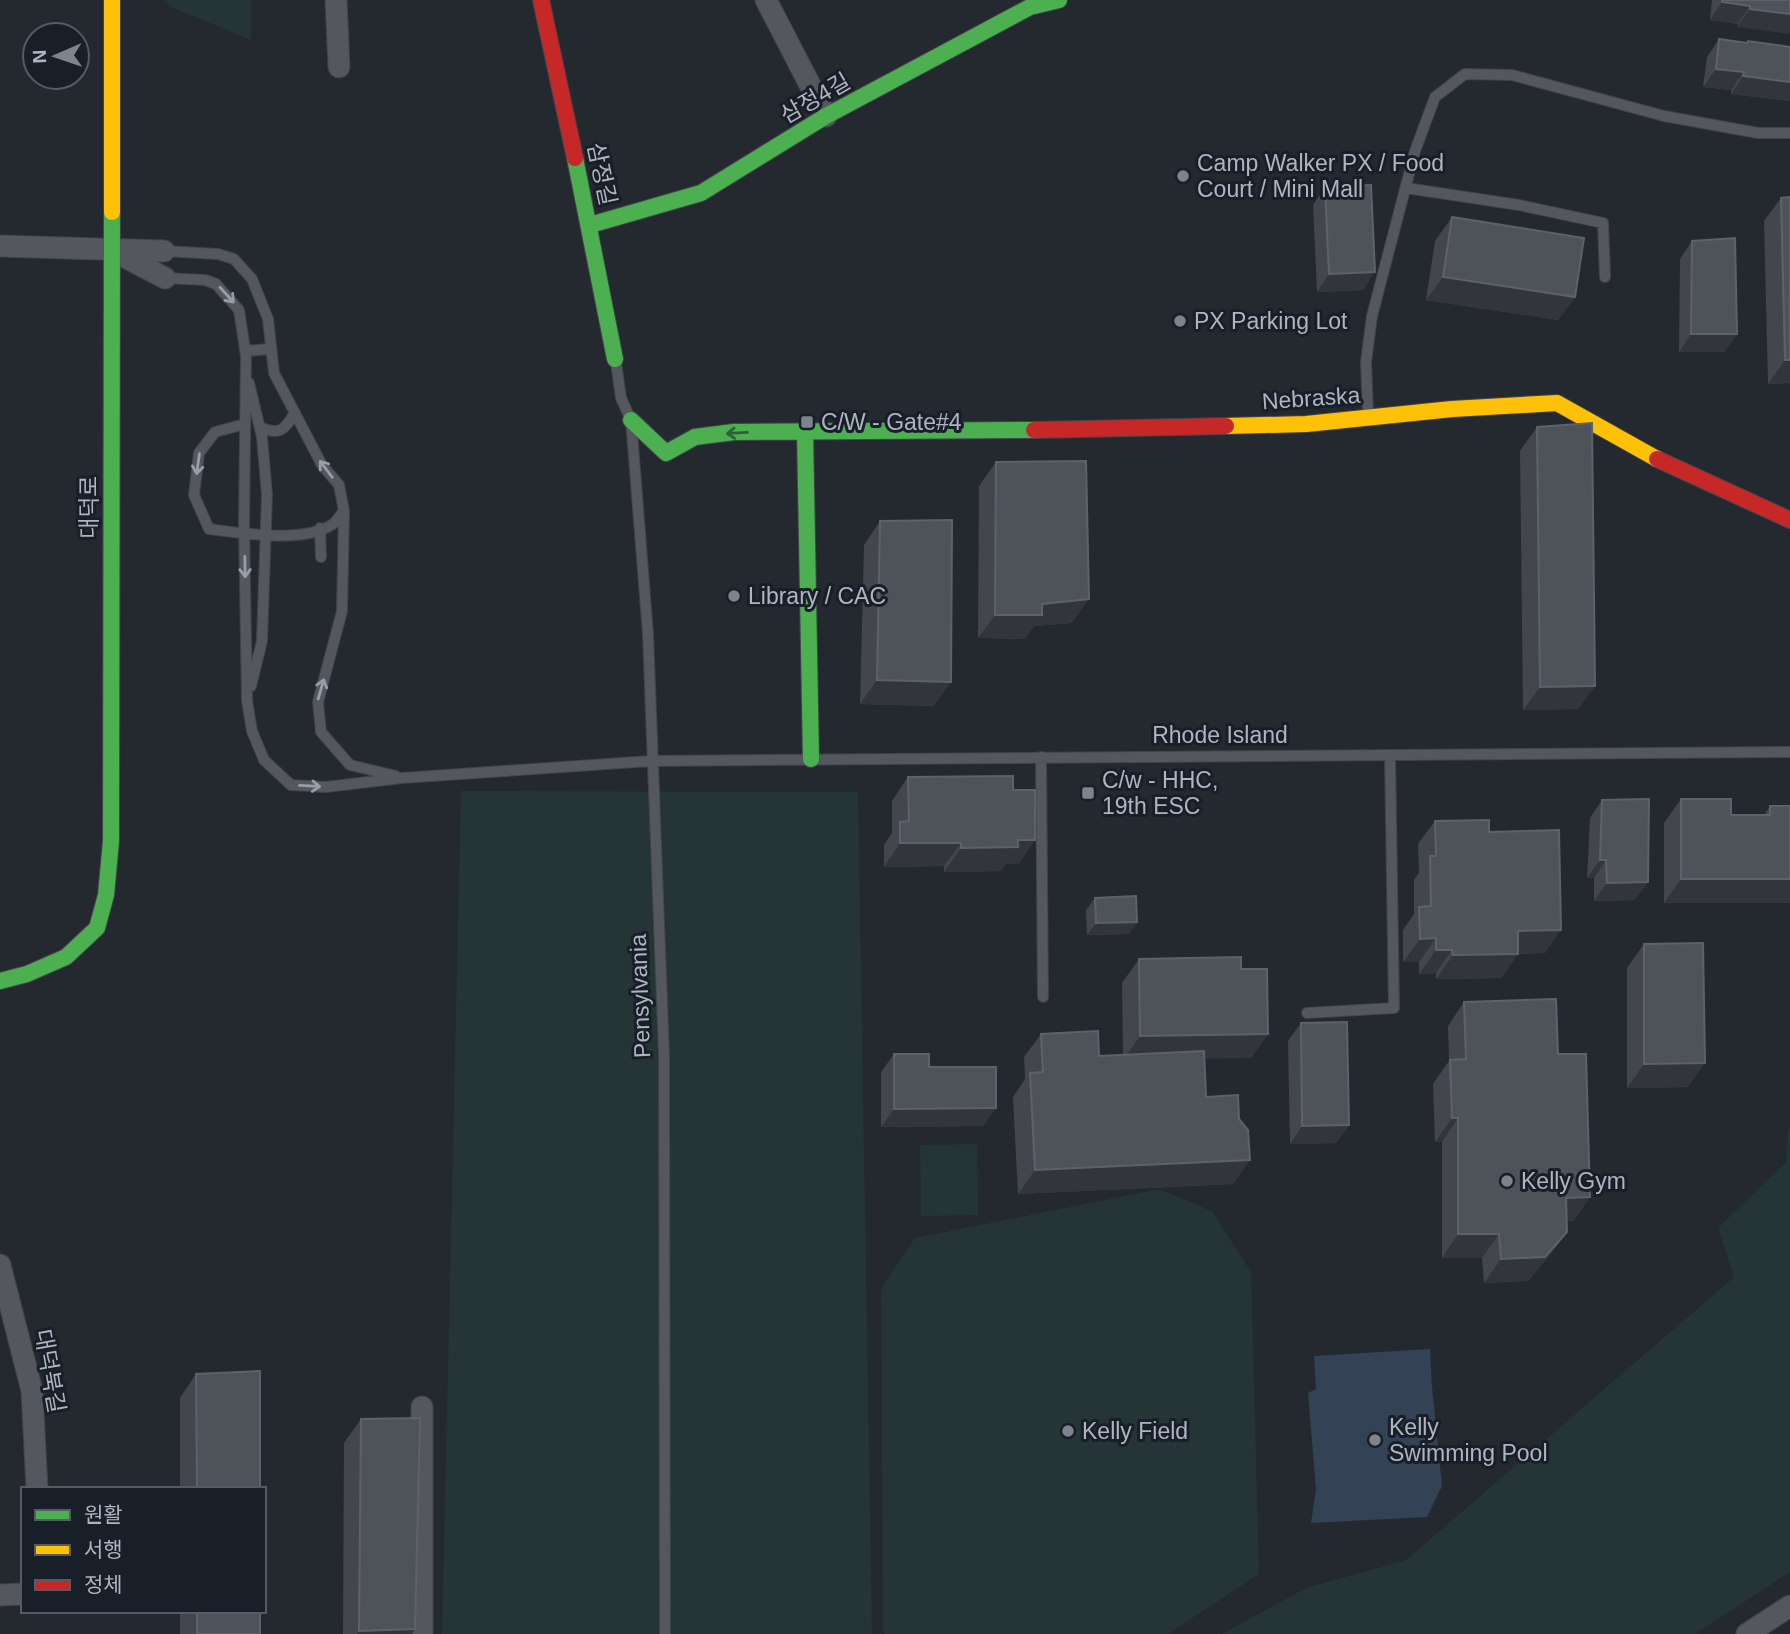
<svg xmlns="http://www.w3.org/2000/svg" width="1790" height="1634" viewBox="0 0 1790 1634" font-family="Arial,'Noto Sans KR',sans-serif">
<style>
.green{fill:#253435}
.water{fill:#334255}
.lines{fill:none;stroke-linecap:round;stroke-linejoin:round}
.lane-casing{stroke:#404448;stroke-width:12}
.street-casing{stroke:#404448;stroke-width:23}
.fast-casing{stroke:#41454c;stroke-width:18}
.slow-casing{stroke:#41454c;stroke-width:18}
.jam-casing{stroke:#41454c;stroke-width:18}
.lane{stroke:#54575d;stroke-width:10}
.street{stroke:#54575d;stroke-width:21}
.fast{stroke:#4caf50;stroke-width:16}
.slow{stroke:#ffc107;stroke-width:16}
.jam{stroke:#c62828;stroke-width:16}
.wall{fill:#43474d}
.shaded-wall{fill:#32363c}
.building{fill:#4e5359;stroke:#5d626a;stroke-width:2}
.oneway{stroke:#979ea8}
.oneway2{stroke:#30603a}
.poi-dot{fill:#7d848e;stroke:#191f28;stroke-width:2.5}
.labels{text-anchor:middle;stroke-width:6;stroke-linejoin:round;paint-order:stroke}
.street-label{font-size:23px;fill:#adb5c1;stroke:#191f28}
.poi-label{font-size:23px;fill:#adb5c1;stroke:#191f28;text-anchor:start}
</style>
<rect width="100%" height="100%" fill="#24292f"/>
<path class="green" d="M163,0h88v40l-78,-32z
M461,791l397,1 14,842h-430z
M1790,1129v443l-95,62h-473l84,-46 100,-28 328,-283 -16,-49 68,-66 2,-31z
M977,1144l1,71 -57,1 -1,-71z
M1159,1189l53,22 39,61 8,302 -91,60h-283l-2,-3 -2,-343 34,-50z"/>
<path class="water" d="M1430,1349l2,38 10,99 -15,31 -116,6 5,-34 -8,-96 8,-4 -2,-33z"/>
<g class="lines">
<g class="lane-casing">
<path id="lane" d="M1406,188l113,17 84,18 2,54
M164,251l54,3 16,5 18,20 16,40 6,54 48,92 17,20 5,26 -2,100 -24,91 3,30 29,33 46,11
M165,278l40,2 11,4 23,26 7,46 -2,168 3,177 5,30 12,29 27,25 35,2 76,-9 249,-17 1139,-9
M245,351l25,-2
M616,362l5,36 10,22 17,214 16,420 1,580
M249,383l13,54 5,58 -5,146 -11,45
M1368,414l-2,-52 6,-46 43,-165 20,-54 30,-23 47,1 152,41 94,17h32
M245,424l-30,8 -16,21 -5,42 15,34c32,4 95,15 124,-5 4,-3 7,-9 11,-13
M260,427c20,9 24,3 35,-14
M320,528l1,29
M1041,757l2,240
M1307,1013l87,-5 -4,-253"/>
</g>
<g class="street-casing">
<path id="street" d="M336,0l3,67
M766,0l60,116
M0,246l164,5
M117,253l48,25
M0,1265l32,126 5,98
M0,1595l23,-1
M422,1634v-227
M1747,1634l43,-28"/>
</g>
<g class="fast-casing">
<path id="fast" d="M575,158l40,201
M590,225l111,-32 125,-77 204,-109 29,-7
M631,420l35,33 29,-16 39,-5 300,-2
M805,431l6,328
M0,981l27,-7 39,-17 31,-29 9,-33 5,-54 1,-629"/>
</g>
<g class="slow-casing">
<path id="slow" d="M112,212v-212
M1226,426l80,-2 146,-15 105,-6 100,56"/>
</g>
<g class="jam-casing">
<path id="jam" d="M541,0l34,158
M1034,430l192,-4
M1657,459l133,61"/>
</g>
<use href="#lane" class="lane"/>
<use href="#street" class="street"/>
<use href="#fast" class="fast"/>
<use href="#slow" class="slow"/>
<use href="#jam" class="jam"/>
</g>
<path class="wall" d="M1712,0h78l-53,27 1,-3 -28,-4z
M1719,39l27,4 2,-2 42,6v54l-59,-7v-4l-28,-3 4,-30z
M1325,187l38,103 -46,2 -4,-87z
M1790,197v186l-22,1 -4,-163 17,-23z
M1452,217l123,80 -17,23 -132,-20 9,-59z
M1692,241l45,93 -13,18h-45l1,-93z
M1537,427l58,259 -17,23 -55,1 -3,-259z
M996,462l76,161 -38,3 -9,13 -47,-1 1,-152z
M880,521l54,185 -74,-2 4,-159z
M908,777l105,13 6,74h-13l-5,7 -57,1v-6l-60,1v-22l8,-12v-32z
M1681,799l50,16h33l6,-9h20v97h-126v-80z
M1602,800l33,100 -41,1v-23h-7l3,-60z
M1435,821l54,11 56,121 -27,1 -17,24 -65,1v-6l-17,1v-12h-16v-32l11,-16v-34l5,-7 -1,-29z
M1095,898l42,24 -8,12 -42,1 -1,-25z
M1644,944l44,143 -61,1v-120z
M1139,959l102,10 27,65 -17,24h-47l2,39 27,87 -215,10 -5,-97 12,-18 -1,-22 17,-23 58,22 24,-1 -1,-72z
M1464,1002l94,52 16,167h-7v11l-17,23 -22,26 -44,2 -2,-25h-40v-116h-7l-2,-58 16,-23 -1,-35z
M1301,1023l48,102 -13,18 -46,1 -2,-103z
M894,1054l35,13 67,41 -13,18 -102,1v-55z
M196,1374l64,115h-80v-91z
M361,1419l51,215h-69l1,-191z
M180,1611h80v23h-80z"/>
<path class="shaded-wall" d="M1722,2l28,4 -12,18 -28,-4z
M1750,9l40,5v20l-53,-7z
M1716,69l28,3 -13,18 -28,-3z
M1743,76l47,6v19l-59,-7z
M1375,272l-12,18 -46,2 12,-18z
M1443,277l132,20 -17,23 -132,-20z
M1691,334h46l-13,18h-45z
M1785,360h5v23l-22,1z
M1089,599l-17,24 -38,3 -9,13 -47,-1 17,-23 47,-11z
M877,680l74,2 -17,24 -74,-2z
M1595,686l-17,23 -55,1 17,-23z
M1018,840h17l-16,24h-13l-5,7 -57,1 17,-24z
M900,843h61l-17,23 -60,1z
M1600,860h6l-12,18h-7z
M1681,879h109v24h-126z
M1648,882l-13,18 -41,1 13,-18z
M1137,922l-8,12 -42,1 9,-12z
M1561,930l-16,23 -44,1 17,-23z
M1436,938l-17,24h-16l17,-23z
M1436,950h16l-16,23 -17,1z
M1518,954l-17,24 -65,1 17,-24z
M1268,1034l-17,24 -128,2 17,-24z
M1705,1063l-17,24 -61,1 17,-24z
M996,1108l-13,18 -102,1 13,-18z
M1452,1118h6l-16,24h-7z
M1349,1125l-13,18 -46,1 12,-18z
M1250,1160l-17,24 -215,10 17,-24z
M1590,1197l-16,24 -25,1 17,-24z
M1567,1232l-17,23 -22,26 -44,2 17,-24z
M1458,1234h41l-17,24h-40z
M415,1629l-3,5h-55l2,-3z"/>
<path class="building" d="M1722,0h68v14l-40,-5v-3l-28,-4z
M1719,39l28,4 1,-2 42,6v35l-47,-6 1,-4 -28,-3z
M1371,185l4,87 -46,2 -4,-87z
M1790,197v163h-5l-4,-162z
M1452,217l132,21 -9,59 -132,-20z
M1735,238l2,96h-46l1,-93z
M1592,423l3,263 -55,1 -3,-260z
M1086,461l3,138 -47,5v11h-47l1,-153z
M952,520l-1,162 -74,-2 3,-159z
M1013,776v14h22v50h-17v7l-57,1v-5h-61v-21l9,-1 -1,-44z
M1649,799l-1,83 -41,1 -1,-23h-6l2,-60z
M1681,799h50v16h39v-9h20v73h-109z
M1489,820v12l70,-2 2,100 -43,1v23l-65,1 -1,-5h-16v-12l-16,1 -1,-32 12,-1 -1,-50h6l-1,-35z
M1136,896l1,26 -41,1 -1,-25z
M1703,943l2,120 -61,1v-120z
M1241,957v12h26l1,65 -128,2 -1,-77z
M1556,999l2,55h28l4,143 -24,1 1,34 -22,25 -44,2 -2,-25h-41v-116h-6l-2,-58 16,-1 -2,-57z
M1347,1022l2,103 -47,1 -1,-103z
M1098,1031l1,25 105,-5 2,46 32,-2 1,24 9,11 2,30 -215,10 -5,-97 13,-1 -2,-38z
M894,1054h35v13h67v41l-102,1z
M260,1371v118h-63l-1,-115z
M420,1418l-5,211 -56,2 2,-212z
M197,1611h63v23h-63z"/>
<defs><path id="oneway-shaft" d="M-6 0H5M1.5-3L5.5 0L1.5 3" fill="none" stroke-width="1.6" stroke-linecap="round" stroke-linejoin="round" transform="scale(1.75)"/></defs>
<g class="oneway">
<use href="#oneway-shaft" transform="translate(227 295) rotate(48)"/>
<use href="#oneway-shaft" transform="translate(198 464) rotate(98)"/>
<use href="#oneway-shaft" transform="translate(326 469) rotate(-127)"/>
<use href="#oneway-shaft" transform="translate(245 567) rotate(89)"/>
<use href="#oneway-shaft" transform="translate(321 689) rotate(-74)"/>
<use href="#oneway-shaft" transform="translate(310 786) rotate(3)"/>
</g>
<use class="oneway2" href="#oneway-shaft" transform="translate(737 433) rotate(177)"/>
<g class="poi-dot">
<circle cx="1183" cy="176" r="7"/>
<circle cx="1180" cy="321" r="7"/>
<rect x="800" y="415" width="14" height="14" rx="3.5"/>
<circle cx="734" cy="596" r="7"/>
<rect x="1081" y="786" width="14" height="14" rx="3.5"/>
<circle cx="1507" cy="1181" r="7"/>
<circle cx="1068" cy="1431" r="7"/>
<circle cx="1375" cy="1440" r="7"/>
</g>
<g class="labels">
<g class="street-label">
<text transform="translate(815 98) rotate(-30)" y="8">삼정4길</text>
<text transform="translate(602 174) rotate(78)" y="8">삼정길</text>
<text transform="translate(1311 398) rotate(-4)" y="8">Nebraska</text>
<text transform="translate(89 507) rotate(-90)" y="8">대덕로</text>
<text x="1220" y="743">Rhode Island</text>
<text transform="translate(640 996) rotate(-92)" y="8">Pensylvania</text>
<text transform="translate(50 1371) rotate(80)" y="8">대덕북길</text>
</g>
<g class="poi-label">
<text x="1197" y="171">Camp Walker PX / Food<tspan x="1197" dy="26">Court / Mini Mall</tspan></text>
<text x="1194" y="329">PX Parking Lot</text>
<text x="821" y="430">C/W - Gate#4</text>
<text x="748" y="604">Library / CAC</text>
<text x="1102" y="788">C/w - HHC,<tspan x="1102" dy="26">19th ESC</tspan></text>
<text x="1521" y="1189">Kelly Gym</text>
<text x="1389" y="1435">Kelly<tspan x="1389" dy="26">Swimming Pool</tspan></text>
<text x="1082" y="1439">Kelly Field</text>
</g>
</g>
<rect x="21" y="1487" width="245" height="126" fill="#191f28" stroke="#545b65" stroke-width="2"/>
<rect x="35" y="1510" width="35" height="10" fill="#4caf50" stroke="#545b65" stroke-width="2"/>
<text x="84" y="1522" font-size="21" fill="#adb5c1">원활</text>
<rect x="35" y="1545" width="35" height="10" fill="#ffc107" stroke="#545b65" stroke-width="2"/>
<text x="84" y="1557" font-size="21" fill="#adb5c1">서행</text>
<rect x="35" y="1580" width="35" height="10" fill="#c62828" stroke="#545b65" stroke-width="2"/>
<text x="84" y="1592" font-size="21" fill="#adb5c1">정체</text>
<g transform="translate(56 56) rotate(268)"><circle r="33" fill="#191f28" stroke="#545b65" stroke-width="2"/>
<path d="M0-5L12 26L0 18L-12 26Z" fill="#7d848e"/>
<text y="-10" font-size="19" font-weight="bold" text-anchor="middle" fill="#adb5c1">N</text>
</g>
</svg>
